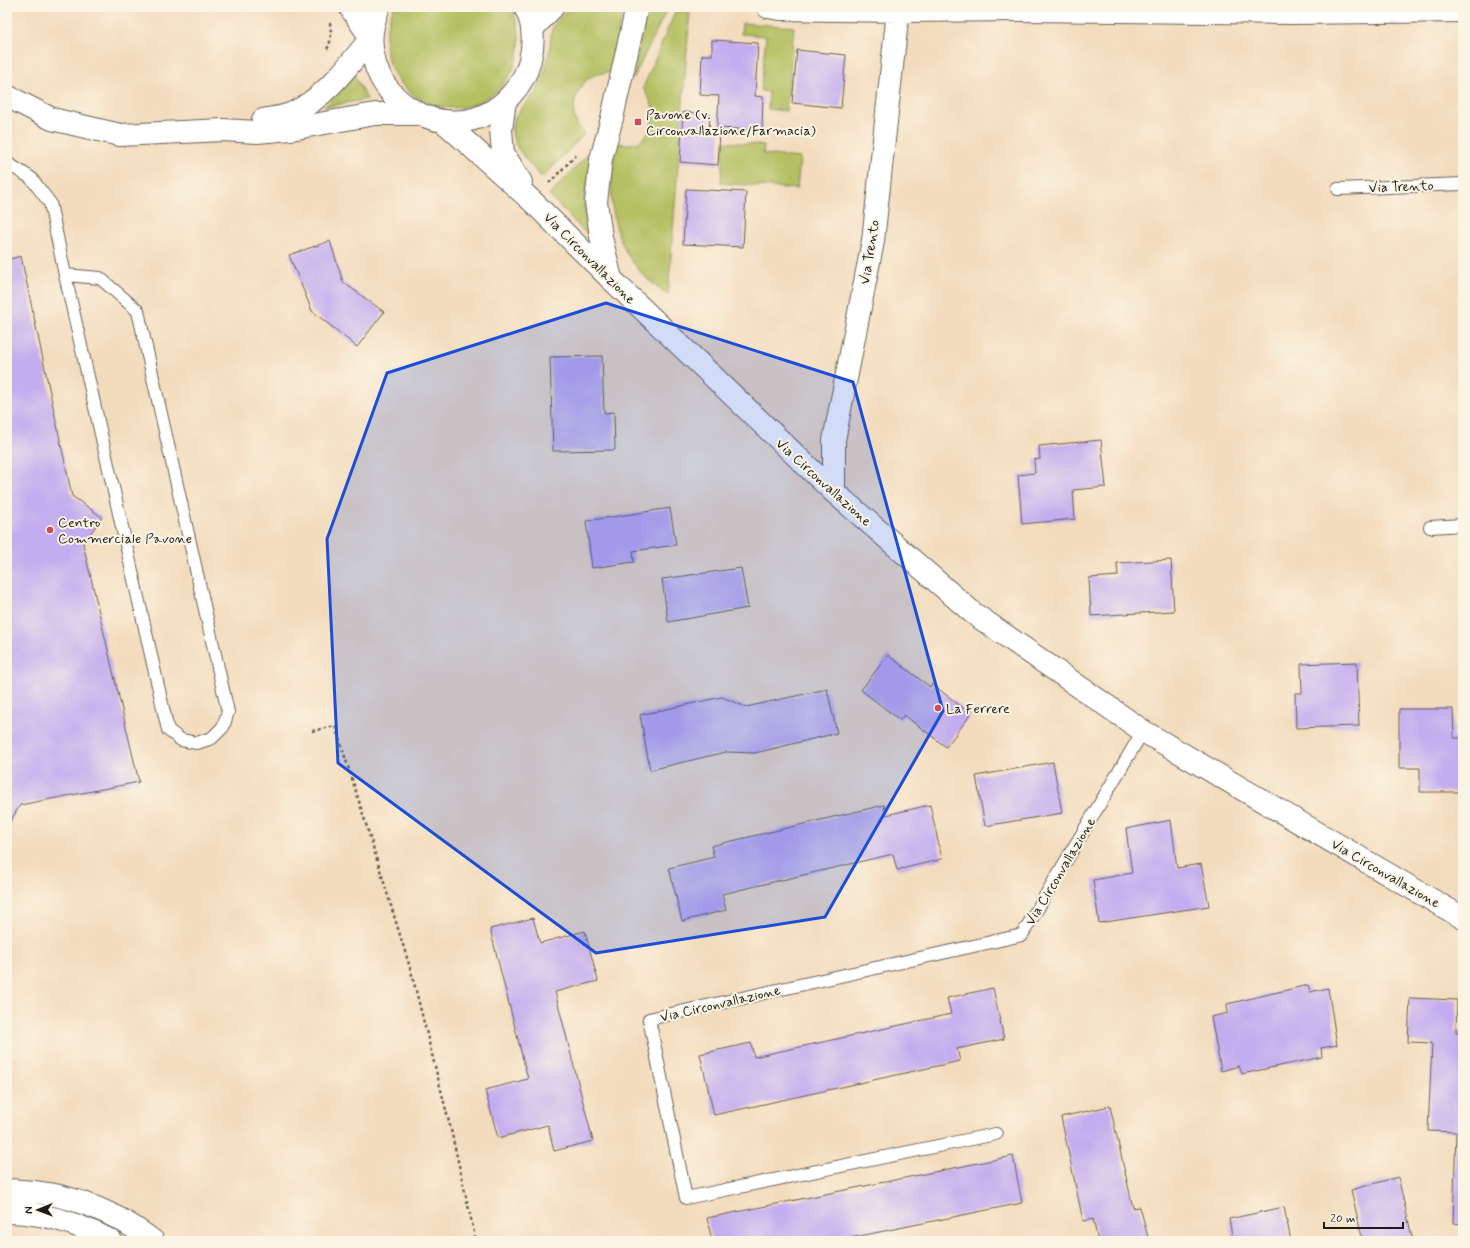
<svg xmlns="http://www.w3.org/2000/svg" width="1470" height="1248" viewBox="0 0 1470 1248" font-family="Mynerve,sans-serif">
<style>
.grass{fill:#b3bf61;stroke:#686e3e}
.building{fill:#c3acef}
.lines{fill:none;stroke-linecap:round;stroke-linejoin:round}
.lane-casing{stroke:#675f54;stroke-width:14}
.street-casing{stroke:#675f54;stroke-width:24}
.secondary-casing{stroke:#675f54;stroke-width:24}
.highway-casing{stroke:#675f54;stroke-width:24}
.path{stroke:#675f54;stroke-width:2.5;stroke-dasharray:3 3;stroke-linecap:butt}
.lane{stroke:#fff;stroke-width:12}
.street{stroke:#fff;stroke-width:22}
.secondary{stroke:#fff;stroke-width:22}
.highway{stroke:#fff;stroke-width:22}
.marked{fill:#1d4ed8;fill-opacity:0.2;stroke:#1d4ed8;stroke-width:3;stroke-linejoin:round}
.poi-dot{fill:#d1495b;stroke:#fcf5e5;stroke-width:1.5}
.labels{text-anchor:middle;stroke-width:4;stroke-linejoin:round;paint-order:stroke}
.poi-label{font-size:14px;fill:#1c1c1c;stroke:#fcf5e5;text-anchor:start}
.street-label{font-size:14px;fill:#1c1c1c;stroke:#fcf5e5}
</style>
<rect width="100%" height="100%" fill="#fcf5e5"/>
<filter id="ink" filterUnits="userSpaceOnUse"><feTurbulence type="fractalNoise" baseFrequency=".025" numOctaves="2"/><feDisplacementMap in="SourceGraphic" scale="8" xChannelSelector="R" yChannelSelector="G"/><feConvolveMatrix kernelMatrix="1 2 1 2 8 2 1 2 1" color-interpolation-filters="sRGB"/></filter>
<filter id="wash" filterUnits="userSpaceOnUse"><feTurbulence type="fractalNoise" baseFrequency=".012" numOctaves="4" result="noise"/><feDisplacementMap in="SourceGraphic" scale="16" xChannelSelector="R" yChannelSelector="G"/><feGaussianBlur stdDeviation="0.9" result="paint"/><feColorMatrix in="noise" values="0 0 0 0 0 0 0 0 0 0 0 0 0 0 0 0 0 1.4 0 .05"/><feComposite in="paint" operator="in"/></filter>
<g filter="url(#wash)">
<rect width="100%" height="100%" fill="#f3dcbd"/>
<path class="grass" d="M394,7h117c34,66 -42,132 -101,85 -9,-7 -17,-18 -21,-29 -6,-19 -4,-38 5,-56z
M577,7h47l-14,65c-7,1 -15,2 -21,6 -12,10 -20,31 -12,46 2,3 5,7 7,10l-42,44c-13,-16 -31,-31 -30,-52 1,-12 18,-25 24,-35 7,-12 11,-25 13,-38 2,-10 0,-21 6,-30 4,-7 14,-12 22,-16z
M647,7l20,2 -34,70z
M690,11l-22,284c-7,-6 -15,-11 -22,-17 -38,-37 -38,-86 -31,-135 7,1 19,2 25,-2 11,-7 15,-24 12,-36 -2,-6 -6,-11 -9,-17l32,-76z
M742,23l52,4 -8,84 -18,-2 1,-17 -8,-1 5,-55 -25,-2z
M352,71l15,28 -43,8 20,-20z
M724,142l40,3 -1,9 37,4 -3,31 -76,-6z
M594,148l-10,52 1,16 4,21 -40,-42z"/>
<g id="blocks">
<path class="building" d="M712,40l46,3 -3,53 8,1 -1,33 -45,-2 2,-32 -19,-1 2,-40h10z
M797,50l49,5 -5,53 -49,-5z
M683,112l27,2 -1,17 11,1 -2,33 -38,-3z
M686,189l60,3 -3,55 -60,-3z
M330,241l13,41 41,30 -27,35 -45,-36 -23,-56z
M21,256l51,240 30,21 -19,27 56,238 -119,23 -13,22v-567z
M602,356l2,57 10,-1 1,38 -62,1 -3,-94z
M1101,440l5,47 -33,3 2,29 -53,5 -4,-49 17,-2 -1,-13 6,-1 -1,-13z
M670,508l6,37 -43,6 1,11 -42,6 -6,-47z
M1171,560l3,51 -83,5 -2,-38 29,-2 -1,-13z
M741,568l7,40 -80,14 -6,-43z
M888,655l42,32 2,-3 39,30 -25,33 -42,-32 -4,5 -39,-30z
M1357,662l2,64 -63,2 -1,-35h7l-1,-29z
M827,689l10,44 -82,20 -29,-1 -76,18 -10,-55 82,-18 24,10z
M1399,709h54l1,29h9v54h-43v-24h-21z
M1053,762l9,51 -77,13 -9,-50z
M884,805l2,10 44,-10 12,54 -45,11 -4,-16 -171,40 4,16 -44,11 -13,-53 45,-11 -3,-11z
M1171,820l6,48 24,-4 8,42 -110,17 -6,-43 39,-7 -6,-44z
M533,918l7,25 45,-12 13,50 -43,11 38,149 -39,10 -6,-26 -50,13 -13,-48 43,-11 -38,-150z
M1308,985l2,7 18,-4 9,57 -16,3 1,9 -80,17 -3,-8 -18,5 -10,-54 17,-4 -1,-9z
M993,988l11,51 -47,10 3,12 -246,54 -14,-61 51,-11 3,14 197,-43 -4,-16z
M1410,998l47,2 -1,32h7v192l-10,-1 3,-91 -28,-1 4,-88 -24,-1z
M1110,1106l23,102 7,-1 9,34h-51l-5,-22 -10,2 -22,-104z
M1013,1156l9,47 -187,38h-123l-5,-23z
M1398,1177l15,64h-50l-12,-51z
M1284,1207l7,34h-58l-4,-22z"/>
</g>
</g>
<g filter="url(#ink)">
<use href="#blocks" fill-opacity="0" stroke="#675f54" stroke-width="1"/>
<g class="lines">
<g class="lane-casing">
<path id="lane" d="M7,163l24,15 19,25 15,72
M1338,189l125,-5
M65,275l35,3 38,33 90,401 -5,15 -11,11 -15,5 -16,-3 -13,-10z
M1430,527l33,-2
M996,1134l-310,64 -37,-179 373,-84 121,-204"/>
</g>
<g class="street-casing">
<path id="street" d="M768,7l12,2 118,2 125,-1 271,3 169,-2
M532,29l21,-22
M7,96l45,23 68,16 103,-5 34,2 34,-3 84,-15h44
M263,120c9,-2 21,-3 30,-7 33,-16 55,-47 78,-75
M611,279l-10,-42 -5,-35 5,-43 11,-41 25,-111
M834,492v-52l39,-199 25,-230"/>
</g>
<g class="secondary-casing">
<path id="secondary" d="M350,7l21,31
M379,7c-37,84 72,155 132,88 9,-10 16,-21 19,-35 4,-17 4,-37 -5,-53
M505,101l-4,29 2,23 18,29
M443,121l89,80 79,78 223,213 139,121 170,118 320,187"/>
</g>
<g class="highway-casing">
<path id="highway" d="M7,1190c18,1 35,2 52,6 34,8 67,24 94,45
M7,1212c36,0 72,12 104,29"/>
</g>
<path class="path" d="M327,49c5,-8 4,-17 3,-26
M549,183l27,-28
M312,731l23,-5 19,59 57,186 40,159 25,111"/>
<use href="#lane" class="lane"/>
<use href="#street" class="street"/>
<use href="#secondary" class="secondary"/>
<use href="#highway" class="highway"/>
</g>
</g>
<path class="marked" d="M606,303l247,79 90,329 -118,206 -229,36 -258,-190 -11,-224 60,-166z"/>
<g class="poi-dot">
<rect x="634" y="118" width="8" height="8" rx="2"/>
<circle cx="50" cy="530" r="4"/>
<circle cx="938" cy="708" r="4"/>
</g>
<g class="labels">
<g class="poi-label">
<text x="646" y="119">Pavone (v.<tspan x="646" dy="16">Circonvallazione/Farmacia)</tspan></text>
<text x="58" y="527">Centro<tspan x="58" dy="16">Commerciale Pavone</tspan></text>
<text x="946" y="713">La Ferrere</text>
</g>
<g class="street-label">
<text transform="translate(1401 186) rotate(-2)" y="5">Via Trento</text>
<text transform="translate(869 252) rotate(-81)" y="5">Via Trento</text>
<text transform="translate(590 258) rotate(45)" y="5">Via Circonvallazione</text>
<text transform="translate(824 482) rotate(42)" y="5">Via Circonvallazione</text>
<text transform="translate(1060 871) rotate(-59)" y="5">Via Circonvallazione</text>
<text transform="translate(1386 873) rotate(30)" y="5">Via Circonvallazione</text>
<text transform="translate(720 1003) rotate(-13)" y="5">Via Circonvallazione</text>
</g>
</g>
<rect width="1470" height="1248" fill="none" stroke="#fcf5e5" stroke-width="24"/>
<g transform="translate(38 1210) rotate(269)" stroke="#fcf5e5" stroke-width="3" paint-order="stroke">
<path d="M0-3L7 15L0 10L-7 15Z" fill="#1c1c1c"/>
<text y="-6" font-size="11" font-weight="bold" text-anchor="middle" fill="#1c1c1c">N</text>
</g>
<path d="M1324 1222v6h79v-6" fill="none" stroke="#1c1c1c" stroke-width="2"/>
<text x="1330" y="1222" font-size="12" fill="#1c1c1c" stroke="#fcf5e5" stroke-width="3" paint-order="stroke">20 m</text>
</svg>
